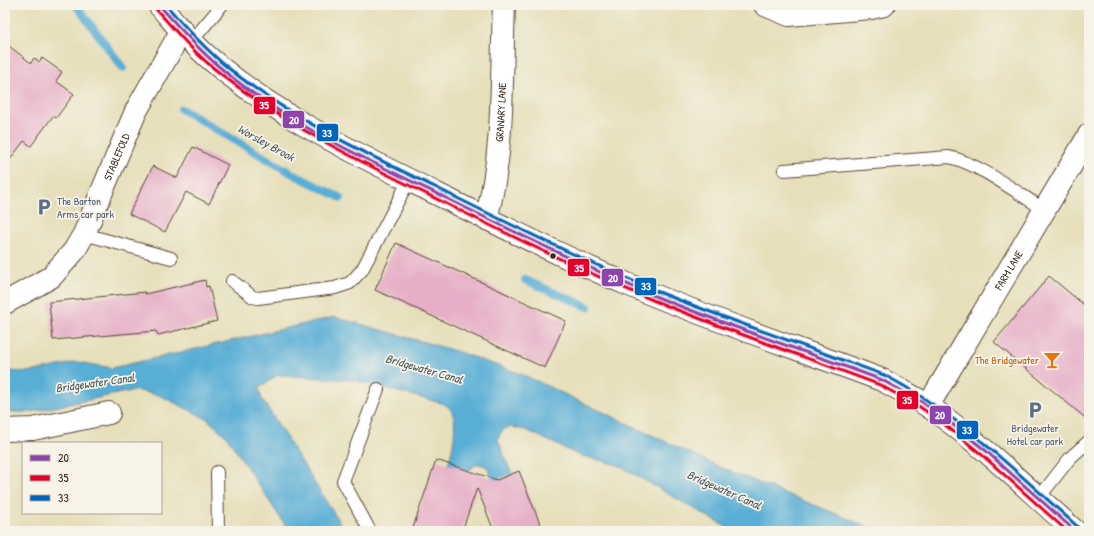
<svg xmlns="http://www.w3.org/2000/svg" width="1094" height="536" viewBox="0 0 1094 536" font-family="'Patrick Hand',sans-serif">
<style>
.water{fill:#59aed5;stroke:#4a6c7a}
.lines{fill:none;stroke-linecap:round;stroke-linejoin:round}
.stream{stroke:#59aed5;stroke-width:8}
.building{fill:#e6aec7}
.service-casing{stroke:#554535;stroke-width:14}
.minor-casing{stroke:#554535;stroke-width:24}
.secondary-casing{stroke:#554535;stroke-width:24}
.service{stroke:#fff;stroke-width:12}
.minor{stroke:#fff;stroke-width:22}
.secondary{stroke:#fff;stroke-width:22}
.bus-1-casing{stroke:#f7f3e8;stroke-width:6}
.bus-2-casing{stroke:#f7f3e8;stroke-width:6}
.bus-3-casing{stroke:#f7f3e8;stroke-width:6}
.bus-1{stroke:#8e44ad;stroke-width:3}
.bus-2{stroke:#e4002b;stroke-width:3}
.bus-3{stroke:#0065bd;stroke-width:3}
.bus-dot{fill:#3b2a1e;stroke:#f7f3e8;stroke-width:1.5}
.labels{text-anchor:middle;stroke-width:3.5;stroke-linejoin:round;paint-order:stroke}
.street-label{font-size:11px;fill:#3b2a1e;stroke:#f7f3e8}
.service-label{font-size:11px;fill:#4e5e75;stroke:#f7f3e8;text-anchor:start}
.food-label{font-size:11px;fill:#c56008;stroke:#f7f3e8;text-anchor:end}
.water-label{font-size:12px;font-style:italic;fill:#46585e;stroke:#f7f3e8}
.line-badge{stroke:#f7f3e8;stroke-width:1.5}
.badge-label{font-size:11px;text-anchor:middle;font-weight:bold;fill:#fff}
</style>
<rect width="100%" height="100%" fill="#f7f3e8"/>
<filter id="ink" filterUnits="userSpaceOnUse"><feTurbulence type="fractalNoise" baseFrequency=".025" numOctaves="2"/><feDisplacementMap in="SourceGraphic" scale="8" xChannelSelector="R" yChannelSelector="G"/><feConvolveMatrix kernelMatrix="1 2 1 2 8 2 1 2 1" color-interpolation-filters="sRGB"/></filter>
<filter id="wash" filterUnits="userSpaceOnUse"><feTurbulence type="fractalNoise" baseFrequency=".012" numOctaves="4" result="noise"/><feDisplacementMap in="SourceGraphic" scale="16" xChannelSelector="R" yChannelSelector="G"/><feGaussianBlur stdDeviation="0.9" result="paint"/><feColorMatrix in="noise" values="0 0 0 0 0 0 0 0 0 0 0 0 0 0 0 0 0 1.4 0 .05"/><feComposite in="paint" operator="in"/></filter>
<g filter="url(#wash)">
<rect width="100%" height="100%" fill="#e6dfba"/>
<path class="water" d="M335,317l121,34 68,24 198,93 157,63h-141l-12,-4 -108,-62 -40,-10 -52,-25 -15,-3 -6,2 -5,5 -2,6 37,91 -41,-49 -6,-14 -5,-3 -6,-1 -9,7 -42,60c9,-25 37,-94 26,-119 -2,-5 -6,-7 -11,-9l-88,-23 -75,-5 -19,13 2,9 84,134h-56l-62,-94 -20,-18 -46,-23 -25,-6 -105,22h-26v-41l25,1 48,-10 34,6z"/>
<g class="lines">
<path class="stream" d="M76,5l47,63
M181,109l112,65 48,24
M525,280l63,27"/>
</g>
<g id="blocks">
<path class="building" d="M5,43l26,20 3,-5 5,4 3,-4 20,14 -6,9 18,13 -18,24 -3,-2 -22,30 -7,-5 -19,25z
M193,147l35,18 -19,39 -23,-12 -21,40 -36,-18 24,-48 24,12z
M396,243l170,78 -21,47 -170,-78z
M1049,276l40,33v112l-95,-79z
M205,280l1,7 3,-1 8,35 -59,14 -2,-4 -103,9 -4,-38 96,-10v2z
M436,460l61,20 22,-9 24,60h-49l-17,-43 -15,43h-50z"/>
</g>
</g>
<g filter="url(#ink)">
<use href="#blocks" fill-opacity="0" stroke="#554535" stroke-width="1"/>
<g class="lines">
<g class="service-casing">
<path id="service" d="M191,42l31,-37
M784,170l165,-13c31,7 68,36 96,53
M84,234l87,24
M232,281l21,16 5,1 77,-10 15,-5 12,-13 47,-90
M217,472l1,59
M1038,499l32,-41 19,-17
M370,531l-27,-50 35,-92"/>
</g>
<g class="minor-casing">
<g id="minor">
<path d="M765,5l24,10 82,-7 13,-3"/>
<path id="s1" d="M486,219c19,-70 15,-143 18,-214"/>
<path id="s2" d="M5,303l46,-26 23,-26 10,-17 52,-123 46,-81"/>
<path id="s3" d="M928,406l161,-271"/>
<path d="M5,430l28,-1 76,-16"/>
</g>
</g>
<g class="secondary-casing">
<path id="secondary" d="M159,5c11,12 21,26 33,37 65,65 163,111 245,152 63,31 125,63 190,90 84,36 170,64 255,96 15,8 31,16 46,26 52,36 99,83 147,125"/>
</g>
<use href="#service" class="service"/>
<use href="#minor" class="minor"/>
<use href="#secondary" class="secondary"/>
<g class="bus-1-casing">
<path id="bus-1" d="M159,5c19,21 36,41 57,59 66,58 150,95 228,133 70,35 141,70 213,100 74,30 150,55 225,83l40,22 25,18 38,30 90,81"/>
</g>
<g class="bus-2-casing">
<path id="bus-2" d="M155,8c20,22 38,44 61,62 68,55 147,93 225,131 70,35 141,70 214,100 74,30 150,56 225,84l40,22 24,17 37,30 86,77"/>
</g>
<g class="bus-3-casing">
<path id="bus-3" d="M166,5c17,20 34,38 54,56 63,54 141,90 215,126 74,37 149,74 226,106 73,29 149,55 223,82 74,38 132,97 194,152"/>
</g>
<use href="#bus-1" class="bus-1"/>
<use href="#bus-2" class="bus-2"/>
<use href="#bus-3" class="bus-3"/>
</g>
</g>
<defs>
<g id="parking-bare" transform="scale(1.38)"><path d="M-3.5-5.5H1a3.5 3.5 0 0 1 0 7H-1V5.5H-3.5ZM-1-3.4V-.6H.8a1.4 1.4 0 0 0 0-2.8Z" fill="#5c6f8a" stroke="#f7f3e8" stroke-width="2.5" paint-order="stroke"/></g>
<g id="bar-bare" transform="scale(1.38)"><path d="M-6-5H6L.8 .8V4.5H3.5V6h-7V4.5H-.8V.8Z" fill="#e8710a" stroke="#f7f3e8" stroke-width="2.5" paint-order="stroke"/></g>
</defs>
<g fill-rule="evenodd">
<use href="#parking-bare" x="44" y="207"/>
<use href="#bar-bare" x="1052" y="360"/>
<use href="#parking-bare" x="1035" y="410"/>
</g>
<circle class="bus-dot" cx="553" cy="256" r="3.5"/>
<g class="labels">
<g class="street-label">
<text dy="4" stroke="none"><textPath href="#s1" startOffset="108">GRANARY LANE</textPath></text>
<text dy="4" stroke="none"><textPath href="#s2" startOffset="191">STABLEFOLD</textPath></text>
<text dy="4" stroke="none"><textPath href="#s3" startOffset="158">FARM LANE</textPath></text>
</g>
<g class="service-label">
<text x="57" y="205">The Barton<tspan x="57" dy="13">Arms car park</tspan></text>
<text x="1035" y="432" text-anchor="middle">Bridgewater<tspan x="1035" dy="13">Hotel car park</tspan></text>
</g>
<g class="food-label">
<text x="1039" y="364">The Bridgewater</text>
</g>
<g class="water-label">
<text transform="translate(266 143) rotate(29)" y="4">Worsley Brook</text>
<text transform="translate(424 369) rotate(16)" y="4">Bridgewater Canal</text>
<text transform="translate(95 383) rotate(-8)" y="4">Bridgewater Canal</text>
<text transform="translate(724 490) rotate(24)" y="4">Bridgewater Canal</text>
</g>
</g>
<g class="line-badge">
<rect x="253" y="96" width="23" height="19" rx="4" fill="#e4002b"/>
<rect x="282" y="110" width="23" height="19" rx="4" fill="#8e44ad"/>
<rect x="316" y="123" width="23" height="19" rx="4" fill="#0065bd"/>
<rect x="567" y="258" width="23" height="19" rx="4" fill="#e4002b"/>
<rect x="601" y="268" width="23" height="19" rx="4" fill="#8e44ad"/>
<rect x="634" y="277" width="23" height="19" rx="4" fill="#0065bd"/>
<rect x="896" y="390" width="23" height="20" rx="4" fill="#e4002b"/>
<rect x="929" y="405" width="23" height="20" rx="4" fill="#8e44ad"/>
<rect x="956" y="420" width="23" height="20" rx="4" fill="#0065bd"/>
</g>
<g class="badge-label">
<text x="264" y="109">35</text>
<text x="294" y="124">20</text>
<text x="327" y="137">33</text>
<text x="579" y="272">35</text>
<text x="613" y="282">20</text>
<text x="646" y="290">33</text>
<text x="907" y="404">35</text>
<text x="940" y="419">20</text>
<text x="967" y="434">33</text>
</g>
<rect width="1094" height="536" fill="none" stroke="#f7f3e8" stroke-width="20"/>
<rect x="22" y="442" width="140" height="72" fill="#f7f3e8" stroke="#aca397"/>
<rect x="30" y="455" width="20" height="6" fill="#8e44ad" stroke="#aca397"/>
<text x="58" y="462" font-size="12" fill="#3b2a1e">20</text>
<rect x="30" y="475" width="20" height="6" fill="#e4002b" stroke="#aca397"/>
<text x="58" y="482" font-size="12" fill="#3b2a1e">35</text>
<rect x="30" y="495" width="20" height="6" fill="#0065bd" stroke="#aca397"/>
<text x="58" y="502" font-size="12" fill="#3b2a1e">33</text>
</svg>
